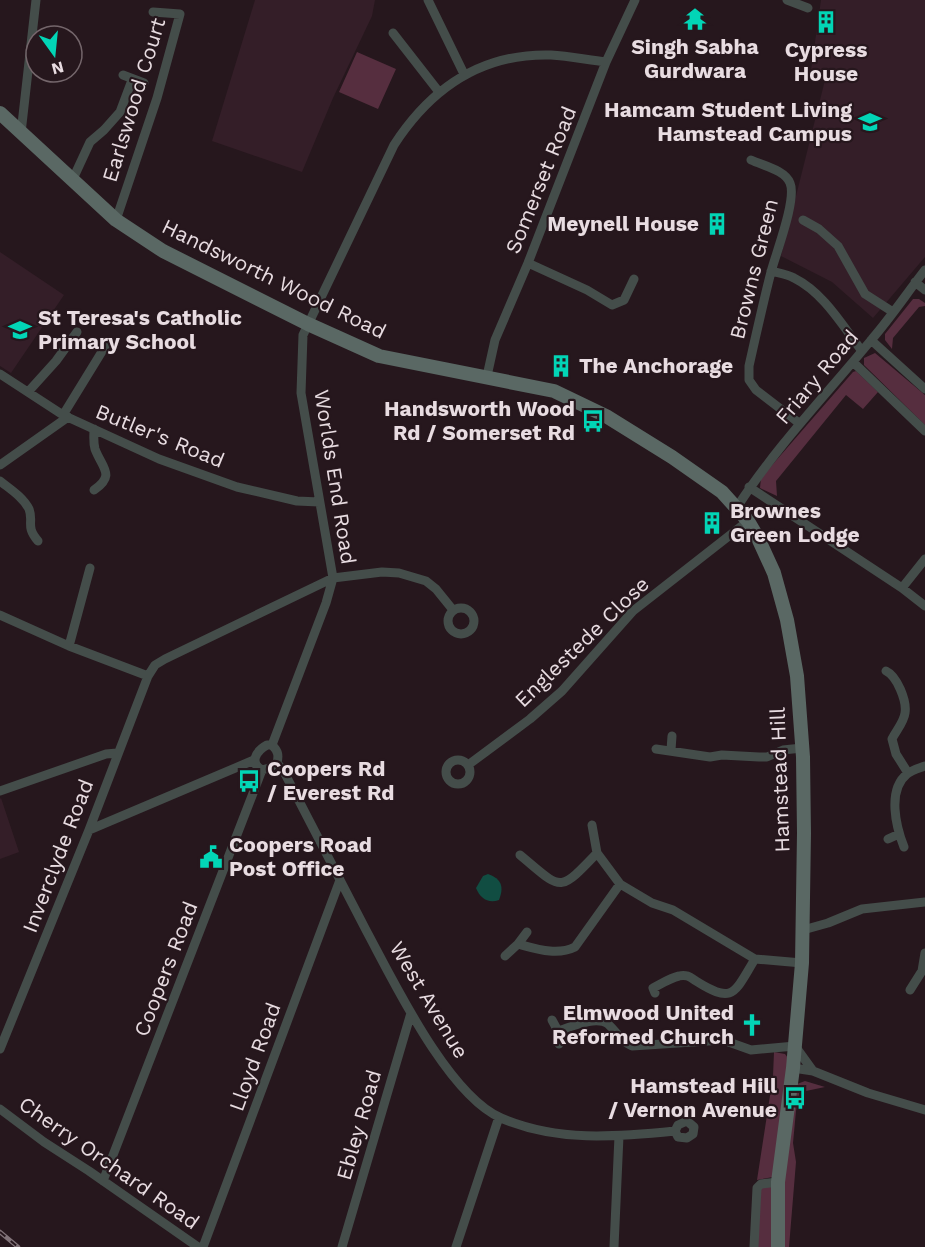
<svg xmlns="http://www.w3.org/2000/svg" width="925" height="1247" viewBox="0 0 925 1247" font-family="'Work Sans',sans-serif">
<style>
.built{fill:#341e28}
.green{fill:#562e3f}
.water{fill:#114d42}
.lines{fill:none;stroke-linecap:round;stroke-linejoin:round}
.minor{stroke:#444d4a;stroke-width:9}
.secondary{stroke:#5a6864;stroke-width:14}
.rail-casing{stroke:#817379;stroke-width:4.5}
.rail{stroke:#26171d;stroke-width:2;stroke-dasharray:7;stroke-linecap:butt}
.labels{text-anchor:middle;stroke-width:4.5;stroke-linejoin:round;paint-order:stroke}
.poi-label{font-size:21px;font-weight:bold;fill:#e8dce1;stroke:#26171d;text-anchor:end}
.street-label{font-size:21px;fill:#e8dce1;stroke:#26171d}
</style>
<rect width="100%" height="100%" fill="#26171d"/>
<path class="built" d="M255,0h120l-3,16 -39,82 -31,74 -90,-31z
M821,0h104v257l-52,61 -41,-36 -51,-26 45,-180 -15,-6z
M0,252l64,43 -53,78 -11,-7z
M1,798l18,54 -19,7v-60z"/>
<path class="green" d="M357,52l39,17 -18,40 -39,-17z
M913,299h6l6,4v3l-6,1 -26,31 -1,11 -7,-9v-6z
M875,353l50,42v30l-61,-60v-7z
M856,371l22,21 -15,17 -17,-14 -70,86 1,15 -17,-8 1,-10 92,-106z
M774,1052l11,2 3,4 -15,119 -16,3 16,-104z
M805,1081l20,6 -19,4 -10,20 -3,32 3,19 -7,85h-7l1,-75 14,-88z
M767,1187h8l-1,60h-18l2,-53 4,-6z"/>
<path class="water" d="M488,874c14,5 16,13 11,26 -11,4 -19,-2 -23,-12l7,-12z"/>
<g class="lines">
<path class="minor" d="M428,0l36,74
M787,0l21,8
M393,33l46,59
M123,75l21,8
M21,133l15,-133
M751,160c13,6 34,10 39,23 7,16 -14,70 -19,89 -8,31 -15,63 -22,94v14l7,10 43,33
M72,181l18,-39 14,-12 16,-18 12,-32
M116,220l41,-122 23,-84 -27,-2
M803,220l16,9 19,17 27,48 28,18
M528,263l59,27 25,15 12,-5 10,-21
M771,271c8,2 16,3 23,7 30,15 48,47 68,73
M915,282l10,8
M871,340l54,49
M853,362l72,69
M0,374l63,41 96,44 78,28 60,14 22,1
M487,376l8,-36 33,-77 78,-201 29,-62
M28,392l28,-31 21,-29
M63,415l43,-70
M94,429c0,7 -1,13 1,20 7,19 21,26 -1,41
M0,465l68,-48
M0,481c10,8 23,16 29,28 5,13 -4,17 9,32
M749,487l153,101 23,18
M737,507c39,-60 89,-112 135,-168 19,-22 35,-46 53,-69
M902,588l23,-29
M448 621a13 13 0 1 1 26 0a13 13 0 1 1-26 0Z
M0,615l69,31 79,30
M69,646l21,-78
M886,671c11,5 21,30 19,42 -1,9 -9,18 -13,26l4,15 12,19
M267,745h5c6,6 7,10 5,18l-8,5 -7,2c-13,-7 -6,-19 5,-25z
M272,745l54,-142 7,-25 -32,-185 2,-58 91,-190c37,-57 87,-92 157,-90 18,1 37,5 55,7
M656,749l54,8 12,-2 37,2h8l16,-7 19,-2
M671,750l1,-14
M446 772a12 12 0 1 1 24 0a12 12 0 1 1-24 0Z
M277,763l6,7c28,54 56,108 84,162 27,50 81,163 134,186 56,24 114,19 174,13l3,-6 9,-4 7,6 -1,7 -6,4 -9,-1 -3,-6
M468,765l62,-46 32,-28 71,-80 115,-90
M0,791l106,-37 11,-1
M592,825l5,28 23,31 32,19 21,7 82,49 47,4
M89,830l165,-70
M888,839l11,-5
M904,847c-8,-20 -17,-57 3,-73 5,-4 13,-6 18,-8
M520,855c42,35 38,39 77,-2
M803,930l25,-7 34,-14 63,-7
M518,944c19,5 39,12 57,3l45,-63
M505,956l13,-12 9,-12
M910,990l12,-19 3,-18
M655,993l-2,-5c8,-4 17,-10 26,-12 7,-2 11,1 17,5 38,24 38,12 59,-22
M552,1020l6,11 1,13
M558,1031c13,-4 38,-16 50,-7 10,9 11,16 24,22l91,-6 28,10 44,-4 18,25 -20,-3
M0,1049l89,-219 59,-154 7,-11 10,-6 168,-81 49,-6 17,1 27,8 10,8 17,21
M813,1071l55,22 57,17
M0,1109l44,33 45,29 109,76
M103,1181l159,-411
M203,1247l137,-367
M342,1247l69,-234
M456,1247l43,-130
M614,1247l5,-111
M754,1247l3,-59 4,-4 17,-2"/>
<path class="secondary" d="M0,113l116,107 47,31 145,73 71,32 175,35 52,25 66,41 50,35 26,29 10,17 16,35 13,47 10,56 6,81 1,76 -2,130 -9,105 -15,114v65"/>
<g class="rail-casing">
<path id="rail" d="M0,1232l18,15"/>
</g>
<use href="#rail" class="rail"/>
</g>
<defs>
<g id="temple-bare" transform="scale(1.8)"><path d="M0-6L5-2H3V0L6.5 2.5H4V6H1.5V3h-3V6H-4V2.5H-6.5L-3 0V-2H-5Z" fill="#02d5b6" stroke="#26171d" stroke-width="2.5" paint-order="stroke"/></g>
<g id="building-bare" transform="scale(1.8)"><path d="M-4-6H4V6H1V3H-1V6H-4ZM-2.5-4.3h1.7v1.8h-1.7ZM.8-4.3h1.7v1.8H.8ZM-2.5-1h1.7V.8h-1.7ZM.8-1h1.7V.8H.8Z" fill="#02d5b6" stroke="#26171d" stroke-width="2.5" paint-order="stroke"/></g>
<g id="university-bare" transform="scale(1.8)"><path d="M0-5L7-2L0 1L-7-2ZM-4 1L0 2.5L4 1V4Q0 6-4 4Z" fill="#02d5b6" stroke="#26171d" stroke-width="2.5" paint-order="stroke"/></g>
<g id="school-bare" transform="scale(1.8)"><path d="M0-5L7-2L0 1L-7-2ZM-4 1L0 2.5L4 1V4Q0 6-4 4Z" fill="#02d5b6" stroke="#26171d" stroke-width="2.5" paint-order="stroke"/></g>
<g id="bus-bare" transform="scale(1.8)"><path d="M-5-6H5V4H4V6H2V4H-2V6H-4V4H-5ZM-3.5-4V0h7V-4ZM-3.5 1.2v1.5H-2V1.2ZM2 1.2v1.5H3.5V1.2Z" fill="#02d5b6" stroke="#26171d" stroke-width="2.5" paint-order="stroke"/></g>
<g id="civic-bare" transform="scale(1.8)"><path d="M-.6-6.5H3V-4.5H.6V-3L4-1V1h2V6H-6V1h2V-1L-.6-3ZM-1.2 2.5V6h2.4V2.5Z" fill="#02d5b6" stroke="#26171d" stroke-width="2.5" paint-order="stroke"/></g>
<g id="church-bare" transform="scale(1.8)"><path d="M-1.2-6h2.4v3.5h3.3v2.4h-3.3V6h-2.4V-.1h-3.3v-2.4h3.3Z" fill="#02d5b6" stroke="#26171d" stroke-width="2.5" paint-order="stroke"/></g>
</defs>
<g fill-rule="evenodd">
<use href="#temple-bare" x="695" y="19"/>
<use href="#building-bare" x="826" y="22"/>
<use href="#university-bare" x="870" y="122"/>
<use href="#building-bare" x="717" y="224"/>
<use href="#school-bare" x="20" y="330"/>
<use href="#building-bare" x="561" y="366"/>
<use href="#bus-bare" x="593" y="421"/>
<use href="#building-bare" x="712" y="523"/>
<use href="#bus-bare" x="249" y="781"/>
<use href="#civic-bare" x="211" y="857"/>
<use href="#church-bare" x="752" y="1025"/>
<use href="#bus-bare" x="795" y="1098"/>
</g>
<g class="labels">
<g class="poi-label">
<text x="695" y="54" text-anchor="middle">Singh Sabha<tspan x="695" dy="24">Gurdwara</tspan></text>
<text x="826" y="57" text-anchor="middle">Cypress<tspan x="826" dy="24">House</tspan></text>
<text x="852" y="117">Hamcam Student Living<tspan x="852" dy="24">Hamstead Campus</tspan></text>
<text x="699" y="231">Meynell House</text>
<text x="38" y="325" text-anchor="start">St Teresa's Catholic<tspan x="38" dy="24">Primary School</tspan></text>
<text x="579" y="373" text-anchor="start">The Anchorage</text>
<text x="575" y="416">Handsworth Wood<tspan x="575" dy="24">Rd / Somerset Rd</tspan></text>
<text x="730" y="518" text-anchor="start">Brownes<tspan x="730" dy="24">Green Lodge</tspan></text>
<text x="267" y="776" text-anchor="start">Coopers Rd<tspan x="267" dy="24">/ Everest Rd</tspan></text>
<text x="229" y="852" text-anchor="start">Coopers Road<tspan x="229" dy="24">Post Office</tspan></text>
<text x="734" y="1020">Elmwood United<tspan x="734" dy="24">Reformed Church</tspan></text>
<text x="777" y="1093">Hamstead Hill<tspan x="777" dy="24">/ Vernon Avenue</tspan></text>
</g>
<g class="street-label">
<text transform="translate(134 100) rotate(-73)" y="7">Earlswood Court</text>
<text transform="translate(541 180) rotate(-68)" y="7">Somerset Road</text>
<text transform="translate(754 269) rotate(-76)" y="7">Browns Green</text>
<text transform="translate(274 279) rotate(26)" y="7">Handsworth Wood Road</text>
<text transform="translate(817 377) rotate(-50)" y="7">Friary Road</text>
<text transform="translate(160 436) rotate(22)" y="7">Butler's Road</text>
<text transform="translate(335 477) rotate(81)" y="7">Worlds End Road</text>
<text transform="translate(582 642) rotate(-44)" y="7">Englestede Close</text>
<text transform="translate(780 780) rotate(-92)" y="7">Hamstead Hill</text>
<text transform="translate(58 856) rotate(-69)" y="7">Inverclyde Road</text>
<text transform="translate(166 969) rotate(-69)" y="7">Coopers Road</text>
<text transform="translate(429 1000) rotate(59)" y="7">West Avenue</text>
<text transform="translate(255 1057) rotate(-70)" y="7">Lloyd Road</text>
<text transform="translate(359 1125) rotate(-74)" y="7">Ebley Road</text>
<text transform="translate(109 1163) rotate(35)" y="7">Cherry Orchard Road</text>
</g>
</g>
<g transform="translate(54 54) rotate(165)"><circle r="28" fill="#26171d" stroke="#74666b" stroke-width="1.5"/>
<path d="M0-4.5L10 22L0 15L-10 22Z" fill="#02d5b6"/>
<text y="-9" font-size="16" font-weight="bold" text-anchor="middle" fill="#e8dce1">N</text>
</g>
</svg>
